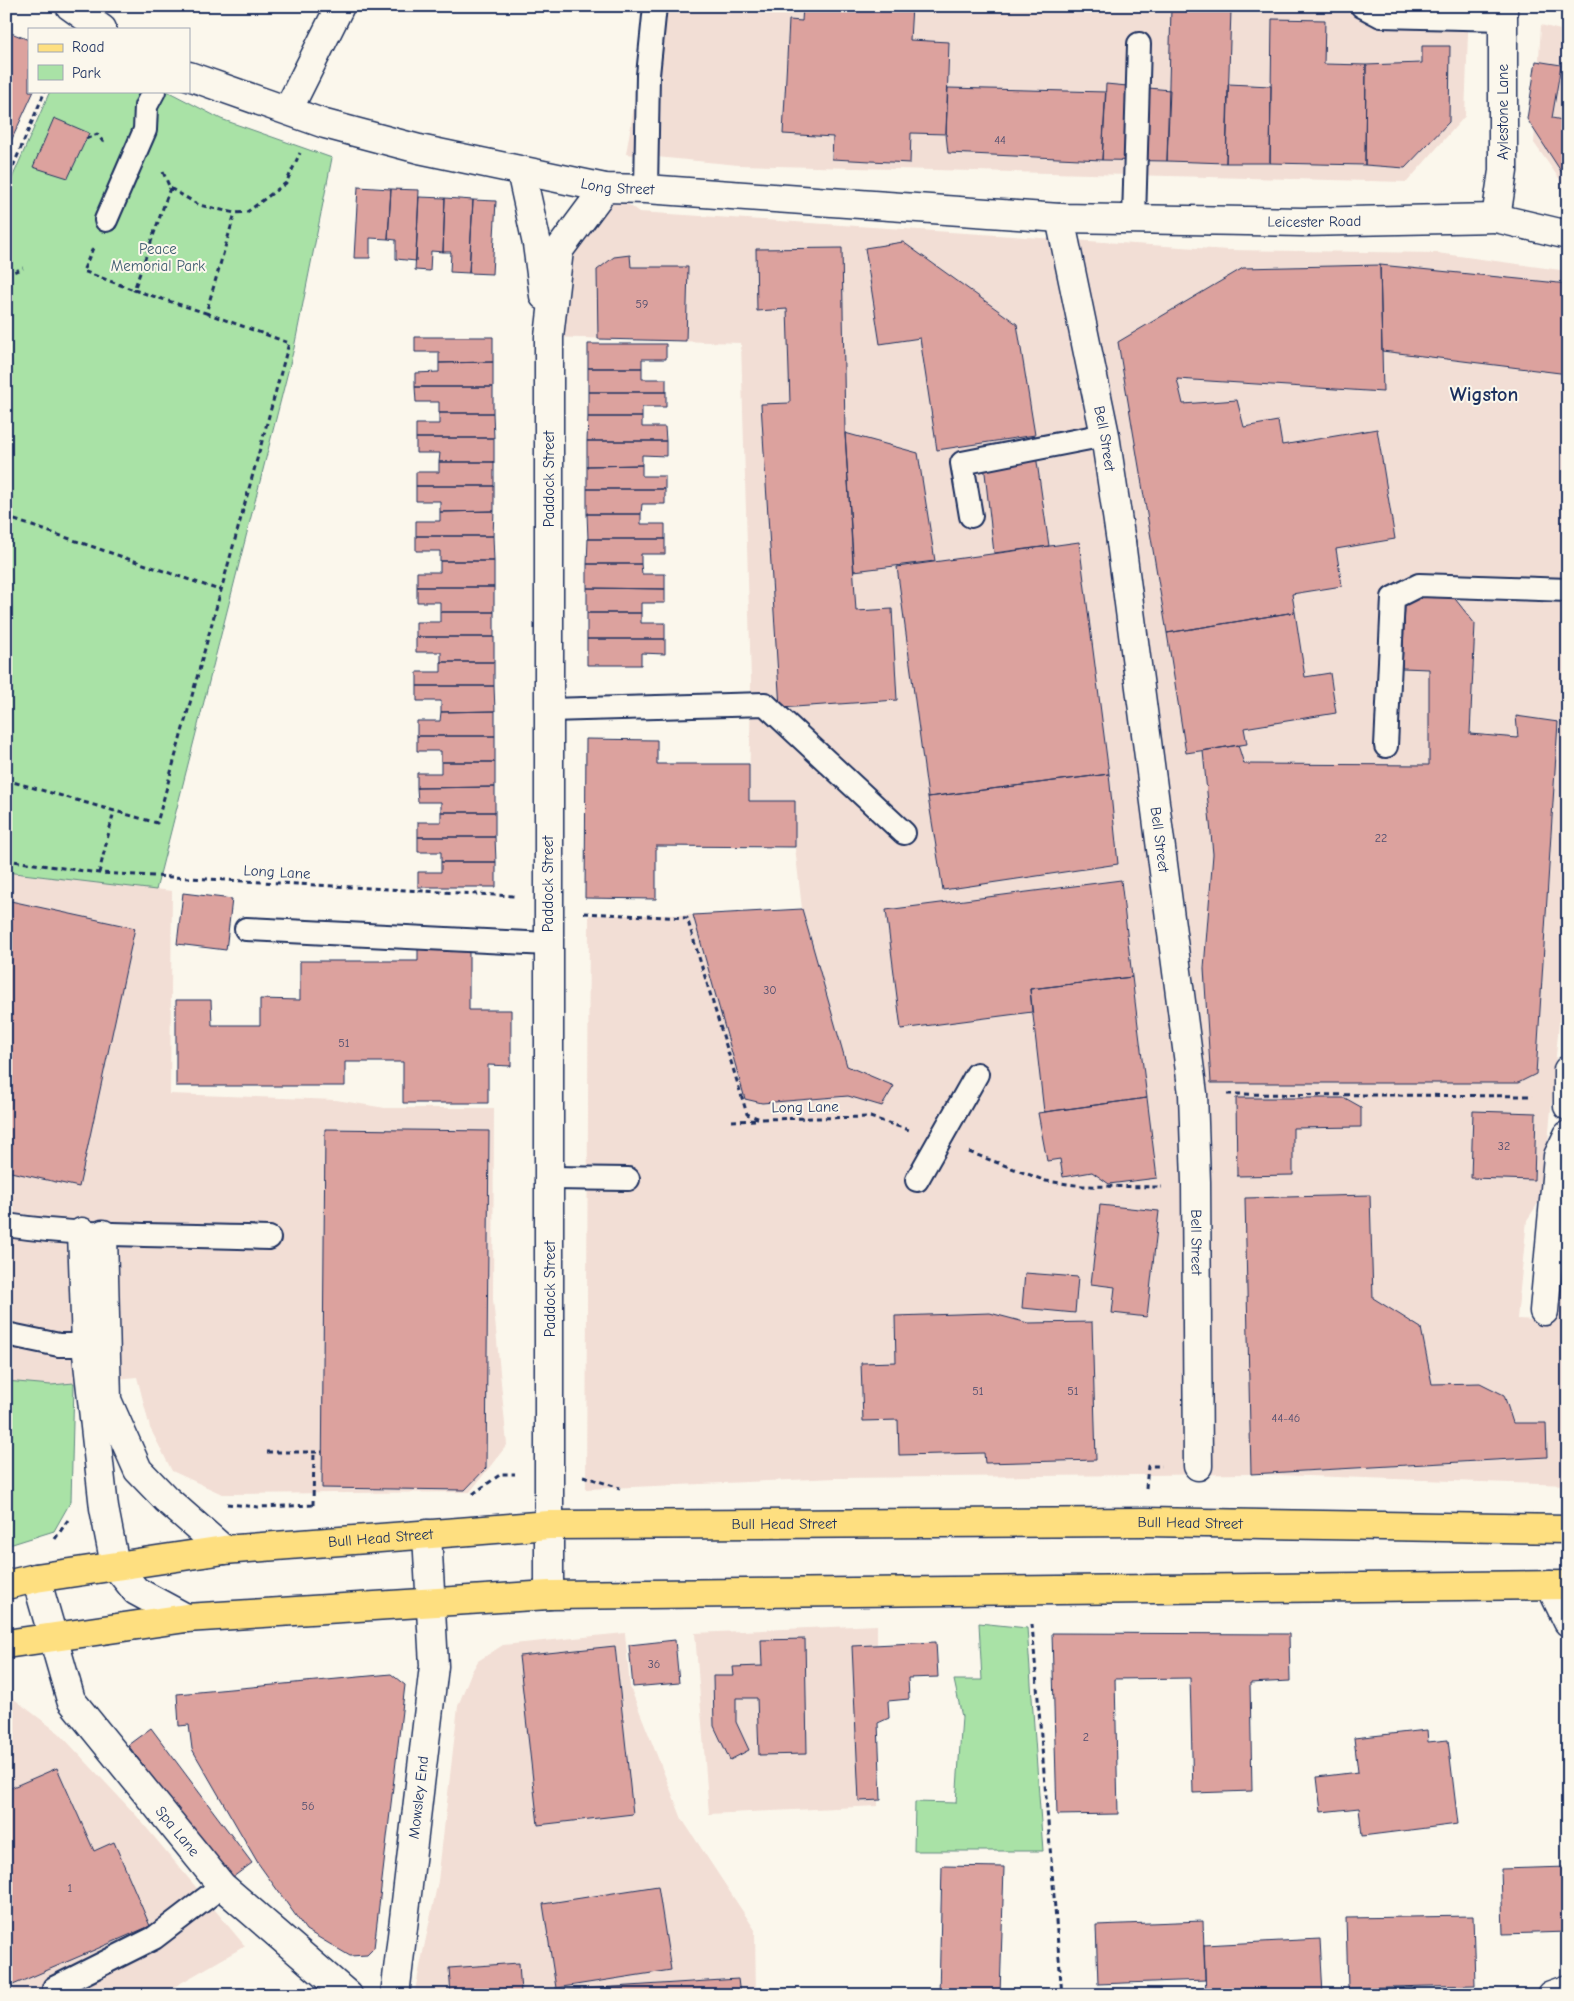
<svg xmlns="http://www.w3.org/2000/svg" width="1574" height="2001" viewBox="0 0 1574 2001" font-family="'Comic Neue',sans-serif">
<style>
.built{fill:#f2ded5}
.green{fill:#a9e2a6;stroke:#628882}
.building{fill:#dca29e;stroke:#1b2f5e}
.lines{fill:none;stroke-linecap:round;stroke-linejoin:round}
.service-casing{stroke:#1b2f5e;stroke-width:26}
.pedestrian-casing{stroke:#1b2f5e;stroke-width:31}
.minor-casing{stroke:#1b2f5e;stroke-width:31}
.tertiary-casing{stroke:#1b2f5e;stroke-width:31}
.secondary-casing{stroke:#1b2f5e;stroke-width:31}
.primary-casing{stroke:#1b2f5e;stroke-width:31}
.path{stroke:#1b2f5e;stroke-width:3;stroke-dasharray:5 4;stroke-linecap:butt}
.service{stroke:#fbf7ec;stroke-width:22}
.pedestrian{stroke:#fbf7ec;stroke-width:28}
.minor{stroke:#fbf7ec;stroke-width:28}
.tertiary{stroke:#fbf7ec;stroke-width:28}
.secondary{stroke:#fbf7ec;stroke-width:28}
.primary{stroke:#fedf80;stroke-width:28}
.labels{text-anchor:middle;stroke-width:4;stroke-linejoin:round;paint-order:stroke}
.number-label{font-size:12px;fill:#4b4c6e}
.street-label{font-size:15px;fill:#1b2f5e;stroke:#fbf7ec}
.park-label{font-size:15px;fill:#3e5c70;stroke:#fbf7ec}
.district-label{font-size:20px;font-weight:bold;fill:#1b2f5e;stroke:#fbf7ec}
</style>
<rect width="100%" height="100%" fill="#fbf7ec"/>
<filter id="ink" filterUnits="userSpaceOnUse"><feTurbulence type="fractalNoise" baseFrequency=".02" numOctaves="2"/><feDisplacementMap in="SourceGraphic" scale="10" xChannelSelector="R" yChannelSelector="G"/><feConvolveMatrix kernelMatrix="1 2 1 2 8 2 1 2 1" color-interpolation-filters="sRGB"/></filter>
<g filter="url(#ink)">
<path class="built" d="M651,6h818l-4,110 -58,66 -669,-17 -112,-11z
M1541,25l27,7v159l-34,-48z
M605,188l34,24 589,38 209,3 131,18v655l-25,270 -16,24 -10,99 37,2 14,-150v314l-317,-11 -415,4 -250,11 3,-574h104l109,-6 -7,-62v-46h-46l2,-120 -10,-338 -192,-6 10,-87z
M6,872l166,19 -2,203 166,6 49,8h109l-1,191 14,146 -37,47 -248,2 -50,-23 -22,-43 -13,-51 -63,6 -3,118 -17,30 -48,15z
M877,1625l1,181 -169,8 -14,-181z
M625,1633l5,54 52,132 73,111 1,65h-342l24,-114 20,-175 13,-33 7,-12 25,-16z
M6,1693l53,40 76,81 110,132 -85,49h-154z"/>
<path class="green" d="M50,91h117l54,28 111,39 -38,190 -138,542 -150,-18v-673l7,-23z
M6,1381l45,4 23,-2 -3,118 -17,30 -48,15z
M979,1623l48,5 16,223h-129l1,-49 41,1 6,-86 -8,-37h28z"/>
<path class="building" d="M803,6h109l-2,34 39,2 -3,92 -35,-1 -1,30 -78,-4 1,-22 -50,-3 6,-114 13,1z
M1171,8l60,2 -5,153 -59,-2z
M1272,19l53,1 -1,44 42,1 -1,100 -95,-2z
M6,31l23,9v51h5l-28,61z
M1422,46h28l-1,76 -44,46 -40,-3 1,-100 56,-2z
M1536,61l25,4 -9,53 16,3v61l-41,-63z
M1106,84l64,6 -3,71 -65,-1z
M1228,84l43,2 -1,77h-44z
M948,88l158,4 -4,68 -154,-7 -2,-19z
M54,118l35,15 -21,45 -35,-11z
M358,187l33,2 -3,50 -18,-1v20h-16z
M391,189l28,1 -3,71 -20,-2v-19l-8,-1z
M419,197l26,1 -2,54 -12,-1 -1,20 -15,-1z
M445,198l28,2 -4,73 -19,-1 1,-20h-8z
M473,200l23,1 -4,73 -23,-1z
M903,242l114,82 18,111 -98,15 -17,-112 -40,6 -15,-96z
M842,248l3,185 11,178 36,-2 5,91 -117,8 -19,-304 29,-1 -3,-94 -30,2 -1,-62z
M630,255l1,12h57l-2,74 -88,-2 -1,-69 17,-13z
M1380,265l3,127 -206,-13 6,25 54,-4 7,27 34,-6 4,24 95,-16 18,110 -59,10 6,37 -50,8 3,18 -128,21 -49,-291 125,-74z
M1380,265l188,19v90l-186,-23z
M415,337h78v25l-54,1v-11h-24z
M588,344h78v15h-24v9h-54z
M493,362v25h-78v-14l24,-1v-9z
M588,368h54v11h24v13h-78z
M415,387h78v26h-54v-11h-23z
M588,392h78v15h-24v10h-54z
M439,413h54l1,25h-78v-14h23z
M588,417h54v10h23l1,14h-79z
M845,433l73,20 17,108 -81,10z
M416,438h78v24h-55l1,-9h-24z
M587,441h79v15l-24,-1v10l-55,1z
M1036,455l13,91 -55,7 -10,-89z
M439,462h55v24h-78v-14h23z
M642,465v11h23v13h-78v-23z
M416,486h78v25l-54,1v-11h-24z
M587,489h78v15h-23l-1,10h-54z
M494,511l-1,25h-77v-15h24v-9z
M587,514h54v10h24v15h-77z
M416,536h77l1,25h-54v-10h-24z
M588,539h77v15h-24v10h-54z
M1079,542l30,232 -181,23 -31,-230z
M440,561h54v26h-77v-15h23z
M587,564h54l1,10h23v15l-78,-1z
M417,587h77v25h-54v-10h-23z
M1406,587l42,3 27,34 -5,110 48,4 -2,-22 42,6 -22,352 -18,9h-307l-7,-115 9,-114 -10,-103 35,-6 6,19 185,1v-96l-27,-1z
M587,588l78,1v14h-24v10h-54z
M440,612h54v25h-78v-15h24z
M1295,612l10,65 25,-4 6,40 -92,15 3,16 -61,9 -19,-120z
M587,613h54v10h24v16h-78z
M416,637h78v25h-53v-10h-25z
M587,639h78v15l-24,-1v12h-54z
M441,662h53v24h-77v-14h24z
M417,686h77l1,25 -54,1v-11h-24z
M495,711v25h-78v-15h23l1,-9z
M417,736h78v26h-54v-11h-24z
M586,739l71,1v24h92v37h46v46l-139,-1v53l-71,-1z
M441,762h54v25l-78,1v-15h24z
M1109,774l9,90 -175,26 -15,-93z
M495,787v25h-54v-10h-23l-1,-14z
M441,812h54v25h-77v-15h23z
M418,837h77l1,25h-55v-10h-23z
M441,862h55v25h-78v-15h23z
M1121,880l11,97 -102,12 2,23 -131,17 -15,-119z
M183,893l49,6 -6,51 -49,-6z
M6,900l129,28 -56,259 -73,-16z
M802,909l45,157 47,20 -12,20 -34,-10 -86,7 -17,-4 -52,-184z
M418,948h51v62h42v56l-23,-1v38h-85v-41h-58v24h-169v-86h35l1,25h48v-26l40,1v-39h118z
M1132,977l15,121 -103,14 -14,-123z
M1147,1098l10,80 -48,6 -17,-12 -29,5 -3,-18 -13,2 -9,-48z
M1236,1098h109l16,9v20l-68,1v47l-56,1z
M1473,1111l63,2 -2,67 -63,-2z
M325,1129l164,2 -3,337 -21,22 -143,-2z
M1370,1195l3,103 48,30 11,56 48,-1 24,12 9,28h33l1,34 -296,17 -6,-276z
M1100,1205l59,6 -12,106 -35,-4 3,-26 -24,-3z
M1025,1273l53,4 -3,36 -53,-5z
M990,1313l38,10 64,-1 4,138 -111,3 -1,-10 -85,2 -1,-35 -35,1 -2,-58 35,-1 -1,-46z
M1052,1633l237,1 1,47 -40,2 2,108 -59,2 -3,-115 -75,1 3,135 -61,1z
M805,1639l2,115 -48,1 -2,-57h-21v24l13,28 -19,10 -16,-34 -1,-50h21l-1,-9 29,-1 -1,-26z
M675,1640l4,43 -46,4 -4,-42z
M936,1642l2,35 -30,1 1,21 -21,2 1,17 -11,5 3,77 -22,1 -7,-155z
M615,1646l18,168 -95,11 -19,-169z
M391,1674l14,11 -31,263 -7,7 -17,1 -44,-26 -48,-67 -66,-114 -3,-24 -10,1 -2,-32z
M151,1728l101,135 -23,17 -101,-135z
M1427,1730l1,12 20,-2 10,84 -96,12 -3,-28 -38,4 -4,-35 41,-5 -4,-34z
M57,1768l37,83 20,-9 36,84 -144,62v-198z
M942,1866l62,1 -4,128h-61z
M1568,1867v65l-65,2 -2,-65z
M658,1886l13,84 -115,18 -13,-84z
M1473,1916l2,69 -127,3 -2,-70z
M1203,1921l2,59 -107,4 -2,-59z
M1320,1939l3,56h-117l-2,-50z
M519,1963l2,30 -70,2 -2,-27z
M738,1979l2,16h-235l16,-2z"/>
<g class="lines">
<g class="service-casing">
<path id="service" d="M1362,6l19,10 122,3
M646,189l2,-114 7,-69
M1134,219l5,-175
M106,220l39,-90 1,-24 8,-15
M971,516l-9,-53 143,-28
M549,710l216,-6 139,129
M1386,746l7,-148 26,-13 149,5
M246,929l302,15
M550,1178l78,1
M917,1180l60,-106
M6,1225c87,13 175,9 263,13
M6,1334l53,11h27
M54,1988l100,-50 68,-52"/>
</g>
<g class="pedestrian-casing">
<g id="pedestrian">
<path id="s1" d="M1121,542l72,552 3,88 2,284"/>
<path d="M1568,1070v36"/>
</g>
</g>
<g class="minor-casing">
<g id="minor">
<path d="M288,110l52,-104"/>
<path d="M521,171l16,73 7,52"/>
<path id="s2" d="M1060,218l45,217 16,107"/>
<path d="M82,1232l4,113 18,163 11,57 21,26 50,27"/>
<path d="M103,1234l4,166 31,70 28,29 58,51"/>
<path d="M1544,1311l14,-155 10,-21"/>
<path id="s3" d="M36,1578l35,122 151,186 126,109"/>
<path d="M1550,1585l18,37"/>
<path d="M549,1595v-1258l10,-87 46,-62"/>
<path id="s4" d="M395,1995l39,-329 -7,-132"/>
<path d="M1551,1995l17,-6"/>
</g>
</g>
<g class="tertiary-casing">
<g id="tertiary">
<path d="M70,6l32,23"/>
<path id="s5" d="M189,76l136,48 94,25 186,39 41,1 414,29 242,4 194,-4"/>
</g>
</g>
<g class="secondary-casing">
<path id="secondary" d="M1503,6v165l-7,47 72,17"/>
</g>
<g class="primary-casing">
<g id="primary">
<path id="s6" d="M6,1585l30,-7 188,-28 325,-25 596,-3 423,7"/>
<path d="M6,1644l180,-26 363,-23 1019,-10"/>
</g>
</g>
<path class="path" d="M86,139l11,-5 7,9
M163,172l7,16 29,17 36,8 12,-1 39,-29 14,-30
M6,183l39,-92
M170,188l-36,102 72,23 29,-100
M93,248l-10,23 51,19
M6,275l17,-7
M6,517l216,74
M6,780l151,43 132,-480 -83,-30
M6,860l93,13 415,23
M99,873l15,-62
M584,913l103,5 60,196 13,5 110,-2 39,13
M1227,1094l306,2
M732,1121l25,-1
M969,1152l77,29 37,5 79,1
M267,1452h55
M583,1476l37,12
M1146,1488l2,-22h14
M473,1494l28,-20h14
M227,1504l31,3 58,-2
M313,1505l1,-53
M55,1539l15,-22
M1032,1624l30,371"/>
<use href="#service" class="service"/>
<use href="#pedestrian" class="pedestrian"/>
<use href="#minor" class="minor"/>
<use href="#tertiary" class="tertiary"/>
<use href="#secondary" class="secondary"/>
<use href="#primary" class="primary"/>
</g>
</g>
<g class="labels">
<g class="number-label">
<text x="1000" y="144">44</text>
<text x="642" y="308">59</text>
<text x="1381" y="842">22</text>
<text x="770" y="994">30</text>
<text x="344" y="1047">51</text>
<text x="1504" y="1150">32</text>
<text x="978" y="1395">51</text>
<text x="1073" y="1395">51</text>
<text x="1286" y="1422">44-46</text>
<text x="654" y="1668">36</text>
<text x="1086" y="1741">2</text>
<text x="308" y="1810">56</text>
<text x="70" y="1892">1</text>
</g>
<g class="street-label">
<text transform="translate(1503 112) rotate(-90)" y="5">Aylestone Lane</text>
<text dy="5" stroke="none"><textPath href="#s5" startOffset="444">Long Street</textPath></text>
<text dy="5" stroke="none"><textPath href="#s5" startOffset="1142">Leicester Road</textPath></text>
<text dy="5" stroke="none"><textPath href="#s2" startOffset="225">Bell Street</textPath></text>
<text transform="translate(549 479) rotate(-90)" y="5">Paddock Street</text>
<text dy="5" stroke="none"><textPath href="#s1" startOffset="300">Bell Street</textPath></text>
<text transform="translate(277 872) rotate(3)" y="5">Long Lane</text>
<text transform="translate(548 884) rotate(-90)" y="5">Paddock Street</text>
<text transform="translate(805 1107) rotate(-1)" y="5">Long Lane</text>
<text dy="5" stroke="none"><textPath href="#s1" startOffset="705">Bell Street</textPath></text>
<text transform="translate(550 1289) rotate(-90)" y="5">Paddock Street</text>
<text dy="5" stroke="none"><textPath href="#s6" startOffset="1188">Bull Head Street</textPath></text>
<text dy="5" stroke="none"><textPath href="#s6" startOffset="782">Bull Head Street</textPath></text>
<text dy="5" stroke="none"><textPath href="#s6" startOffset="378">Bull Head Street</textPath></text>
<text dy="5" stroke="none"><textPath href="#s4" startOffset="199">Mowsley End</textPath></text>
<text dy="5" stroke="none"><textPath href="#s3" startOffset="296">Spa Lane</textPath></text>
</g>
<g class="park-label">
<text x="158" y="254">Peace<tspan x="158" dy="17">Memorial Park</tspan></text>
</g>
<g class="district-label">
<text x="1484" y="401">Wigston</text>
</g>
</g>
<rect width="1574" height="2001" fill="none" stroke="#fbf7ec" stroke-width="25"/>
<rect x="12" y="12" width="1549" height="1976" fill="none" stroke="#1b2f5e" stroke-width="2" filter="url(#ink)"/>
<rect x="28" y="28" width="162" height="65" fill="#fbf7ec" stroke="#a1a7b3"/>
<rect x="38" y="44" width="25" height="8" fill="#fedf80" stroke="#a1a7b3"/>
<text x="72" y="52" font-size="15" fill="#1b2f5e">Road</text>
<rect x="38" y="65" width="25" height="15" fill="#a9e2a6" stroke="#a1a7b3"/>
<text x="72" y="78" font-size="15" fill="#1b2f5e">Park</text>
</svg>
